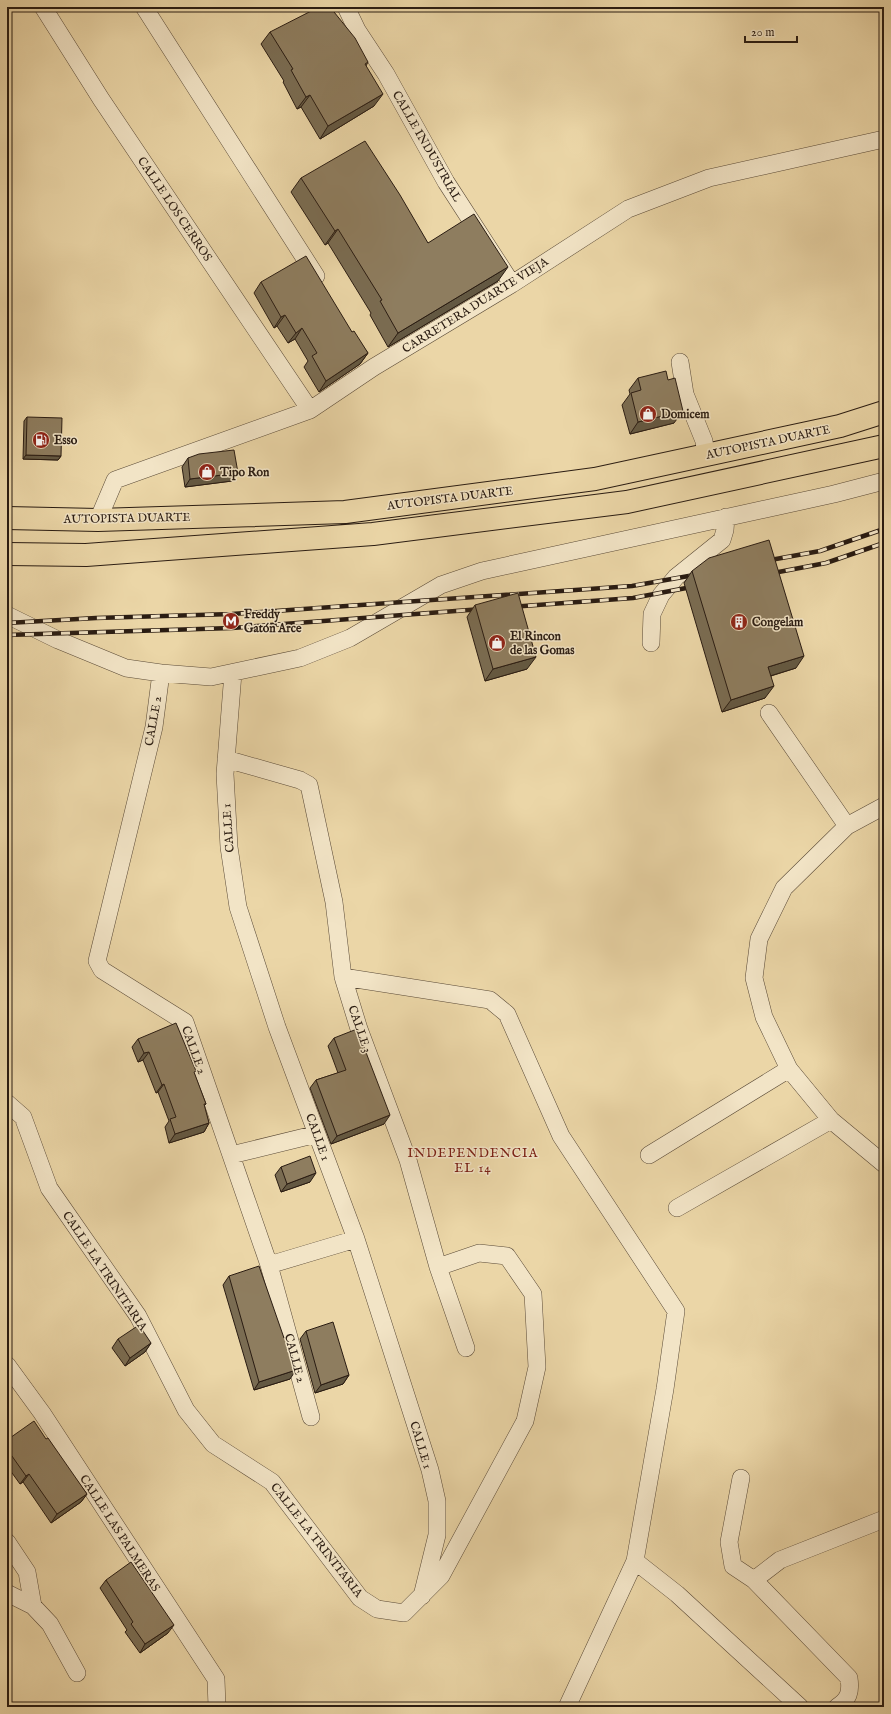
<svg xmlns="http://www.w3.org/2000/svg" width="891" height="1714" viewBox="0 0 891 1714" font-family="'IM FELL English',serif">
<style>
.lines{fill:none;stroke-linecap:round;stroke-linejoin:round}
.minor-casing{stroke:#5a4a37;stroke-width:18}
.highway-casing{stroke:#2a1c12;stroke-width:24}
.minor{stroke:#f2e4c6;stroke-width:17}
.highway{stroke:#ebd6a7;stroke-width:22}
.rail-casing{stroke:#2a1c12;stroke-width:4.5}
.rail{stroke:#f2e4c6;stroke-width:3;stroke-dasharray:9;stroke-linecap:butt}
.wall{fill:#7a6c52;stroke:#2a1c12}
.shaded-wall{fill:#635842;stroke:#2a1c12}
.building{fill:#8e7d5f;stroke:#2a1c12}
.labels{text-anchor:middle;stroke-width:3;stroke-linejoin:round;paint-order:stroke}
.street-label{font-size:12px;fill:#2a1c12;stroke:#f2e4c6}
.poi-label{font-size:12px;font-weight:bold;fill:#2a1c12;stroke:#f2e4c6;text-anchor:start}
.neighbourhood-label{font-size:13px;letter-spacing:1px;fill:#7a1f14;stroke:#f2e4c6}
</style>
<rect width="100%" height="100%" fill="#ebd6a7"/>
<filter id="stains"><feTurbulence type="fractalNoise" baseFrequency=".005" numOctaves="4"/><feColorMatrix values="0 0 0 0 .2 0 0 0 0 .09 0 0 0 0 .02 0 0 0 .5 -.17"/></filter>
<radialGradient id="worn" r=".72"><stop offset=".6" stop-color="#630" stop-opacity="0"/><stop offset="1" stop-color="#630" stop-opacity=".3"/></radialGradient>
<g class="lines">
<g class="minor-casing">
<path id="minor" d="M43,7l58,92 209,311
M144,7l172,269
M346,7l11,23 29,44 60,108 66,102
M680,362l5,32 19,47 2,14
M98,520l17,-40 195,-70 64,-43 138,-83 116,-75 81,-31 175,-39
M7,615l51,25 68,28 35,5 50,4 89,-19 50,-20 91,-53 41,-14 352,-77 50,-13
M651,643l1,-29 9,-19 15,-18 46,-37 3,-10 1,-13
M161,673l-7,54 -57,234 5,9 83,52 84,243 42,152
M233,673l-8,101 4,73 9,60 39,120 79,212 74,231 7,31v34l-15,61
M769,713l78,113
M226,759l74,21 9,5 25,117 9,75 16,52 49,131 30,107 28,81
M884,806l-37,20 -63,62 -25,51 -5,39 10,39 25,52 42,51 53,44
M343,977l147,23 17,14 54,122 115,175 -11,78 -30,172 42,33 123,113
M7,1103l16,14 26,71 89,128 48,94 27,34 59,38 88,116 17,11 27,4 37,-37 84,-155 12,-54 -4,-73 -26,-38 -28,-3 -41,14
M231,1155l86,-21
M649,1155l140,-86
M677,1208l154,-88
M269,1265l87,-26
M7,1365l35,48 174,266 1,28
M741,1478l-12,64 4,24 21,14 95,98c2,14 0,21 -12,29
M7,1542l20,30 6,34
M754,1580l26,-20 104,-41
M7,1593l26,13 17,18 27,49
M567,1707l68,-146"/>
</g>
<g class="highway-casing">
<path id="highway" d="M7,518l91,2 247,-8 250,-33 245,-53 44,-14
M7,554l79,1 287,-21 254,-32 257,-56"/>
</g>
<use href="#minor" class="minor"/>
<use href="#highway" class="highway"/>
<g class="rail-casing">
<path id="rail" d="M765,561l55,-10 64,-22
M768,574l58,-11 58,-20
M510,607l123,-9 64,-12
M7,623l89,-5 136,-4 400,-28 68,-12
M7,635l225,-7 250,-19"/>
</g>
<use href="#rail" class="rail"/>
</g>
<path class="wall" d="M270,32l98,30 -2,4 8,40 -54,33 -19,-32 -4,2 -14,-27 1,-1 -23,-37z
M301,178l127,65 70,38 -110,66 -18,-32 1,-2 -43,-70 -3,2 -34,-53z
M261,282l91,50 16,21 -8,11 -41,28 -15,-25 4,-6 -13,-22 -7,4 -11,-17 -3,2 -20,-35z
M638,378l36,45 -44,11 -8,-29 8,-11 -1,-4z
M27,417l34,39 -3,4 -35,-1 1,-38z
M188,458l44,23 -47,6 -3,-20z
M692,571l104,97 -25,8 -6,22 -43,14 -38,-129z
M475,605l52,64 -42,12 -18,-64z
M334,1038l50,86 -53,20 -21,-56 6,-8 22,-7 -10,-27z
M138,1039l56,34 12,31 -2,2 5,17 -5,9 -35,11 -4,-16 4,-6 -11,-29 -2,1 -13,-33 -5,2 -6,-15z
M281,1167l29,15 -29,10 -6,-17z
M229,1276l55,62 6,41 -36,11 -31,-105z
M306,1331l43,44 -6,9 -28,9 -15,-54z
M118,1339l33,4 -6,9 -20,14 -13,-18z
M46,1439l41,55 -6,8 -30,21 -28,-41 -3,2 -13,-18v-26z
M106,1580l62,53 -28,20 -15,-21 2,-2 -27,-42z"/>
<path class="shaded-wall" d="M383,94l-9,12 -54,33 8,-13z
M310,95l-9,12 -4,2 9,-12z
M338,229l-10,14 -3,2 10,-14z
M508,267l-10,14 -110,66 10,-14z
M285,315l-8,11 -3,2 7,-11z
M302,328l-7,11 -7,4 8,-10z
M368,353l-8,11 -41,28 7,-11z
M683,411l-9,12 -44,11 8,-12z
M26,455l35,1 -3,4 -35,-1z
M238,473l-6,8 -47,6 5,-8z
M804,656l-8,12 -36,11 8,-12z
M536,657l-9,12 -42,12 8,-12z
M774,686l-9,12 -43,14 9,-12z
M149,1052l-6,8 -5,2 6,-9z
M164,1084l-6,8 -2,1 6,-8z
M390,1115l-6,9 -53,20 6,-8z
M209,1123l-5,9 -35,11 6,-9z
M316,1173l-6,9 -29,10 6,-8z
M151,1343l-6,9 -20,14 5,-8z
M296,1370l-6,9 -36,11 5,-8z
M349,1375l-6,9 -28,9 6,-8z
M29,1474l-6,8 -3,2 6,-8z
M87,1494l-6,8 -30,21 6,-9z
M174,1625l-6,8 -28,20 5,-9z"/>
<path class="building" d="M319,7h11l25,31 13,24 -3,2 18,30 -55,32 -18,-31 -4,2 -15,-27 2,-1 -23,-37z
M365,141l35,54 28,48 46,-29 34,53 -110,66 -18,-32 2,-1 -44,-71 -3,2 -34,-53z
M306,256l46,76 2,-1 14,22 -42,28 -14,-25 5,-3 -15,-25 -6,5 -11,-18 -4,2 -20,-35z
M666,371l2,9 7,-2 8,33 -45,11 -7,-29 10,-3 -3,-12z
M27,417l35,1 -1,38 -35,-1z
M234,450l4,23 -48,6 -2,-21 11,-4z
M769,540l35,116 -36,11 6,19 -43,14 -39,-129 17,-13z
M518,593l18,64 -43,12 -18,-64z
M176,1023l20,48 -2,1 12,32h-2l5,19 -34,11 -5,-15 6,-2 -12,-33 -2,1 -13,-33 -5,1 -6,-14z
M357,1029l33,86 -53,21 -21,-56 30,-10 -12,-32z
M310,1156l6,17 -29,11 -6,-17z
M259,1266l25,72 3,-1 9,33 -37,12 -30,-106z
M333,1322l16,53 -28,10 -15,-54z
M139,1325l12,18 -21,15 -12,-19z
M34,1421l12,18 2,-1 39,56 -30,20 -28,-40 -3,2 -19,-27v-9z
M131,1562l43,63 -29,19 -14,-20 2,-2 -27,-42z"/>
<defs>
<g id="shop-disc" transform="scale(0.9)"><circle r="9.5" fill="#8f2418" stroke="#f2e4c6"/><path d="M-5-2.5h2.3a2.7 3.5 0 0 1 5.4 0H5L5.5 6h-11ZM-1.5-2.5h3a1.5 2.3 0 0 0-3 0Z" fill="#fff"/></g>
<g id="fuel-disc" transform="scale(0.9)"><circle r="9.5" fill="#8f2418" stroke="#f2e4c6"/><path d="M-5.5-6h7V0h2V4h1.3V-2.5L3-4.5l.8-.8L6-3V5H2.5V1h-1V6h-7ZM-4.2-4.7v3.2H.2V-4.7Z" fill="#fff"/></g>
<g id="metro-disc" transform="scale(0.9)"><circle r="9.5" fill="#8f2418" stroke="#f2e4c6"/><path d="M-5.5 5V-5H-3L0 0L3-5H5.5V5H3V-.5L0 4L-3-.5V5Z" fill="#fff"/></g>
<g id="building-disc" transform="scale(0.9)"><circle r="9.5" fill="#8f2418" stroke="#f2e4c6"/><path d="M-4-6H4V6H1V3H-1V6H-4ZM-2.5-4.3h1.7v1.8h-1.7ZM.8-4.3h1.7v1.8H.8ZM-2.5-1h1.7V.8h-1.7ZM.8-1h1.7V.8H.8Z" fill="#fff"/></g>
</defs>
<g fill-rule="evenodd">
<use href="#shop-disc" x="648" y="414"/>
<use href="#fuel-disc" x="41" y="440"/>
<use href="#shop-disc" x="207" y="472"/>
<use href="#metro-disc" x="231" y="621"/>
<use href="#building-disc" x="739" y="622"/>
<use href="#shop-disc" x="497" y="643"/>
</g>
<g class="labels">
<g class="street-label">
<text transform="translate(427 146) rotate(60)" y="4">CALLE INDUSTRIAL</text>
<text transform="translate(175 209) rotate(56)" y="4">CALLE LOS CERROS</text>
<text transform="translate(475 305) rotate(-32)" y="4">CARRETERA DUARTE VIEJA</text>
<text transform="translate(768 442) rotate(-12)" y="4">AUTOPISTA DUARTE</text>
<text transform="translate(450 498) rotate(-7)" y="4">AUTOPISTA DUARTE</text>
<text transform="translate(127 518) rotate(-1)" y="4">AUTOPISTA DUARTE</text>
<text transform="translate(153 721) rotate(-80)" y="4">CALLE 2</text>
<text transform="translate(228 828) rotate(-94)" y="4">CALLE 1</text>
<text transform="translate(360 1029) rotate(71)" y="4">CALLE 3</text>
<text transform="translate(194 1050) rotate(70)" y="4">CALLE 2</text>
<text transform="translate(318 1137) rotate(70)" y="4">CALLE 1</text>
<text transform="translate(105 1271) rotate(56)" y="4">CALLE LA TRINITARIA</text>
<text transform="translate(295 1358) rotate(75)" y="4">CALLE 2</text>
<text transform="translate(421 1445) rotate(73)" y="4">CALLE 1</text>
<text transform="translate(120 1533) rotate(57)" y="4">CALLE LAS PALMERAS</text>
<text transform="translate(317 1540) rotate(52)" y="4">CALLE LA TRINITARIA</text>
</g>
<g class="poi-label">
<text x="661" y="418">Domicem</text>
<text x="54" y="444">Esso</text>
<text x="220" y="476">Tipo Ron</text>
<text x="244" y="618">Freddy<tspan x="244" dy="14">Gatón Arce</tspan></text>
<text x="752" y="626">Congelam</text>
<text x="510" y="640">El Rincon<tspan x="510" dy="14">de las Gomas</tspan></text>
</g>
<g class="neighbourhood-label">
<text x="473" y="1157">INDEPENDENCIA<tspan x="473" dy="15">EL 14</tspan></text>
</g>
</g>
<rect width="891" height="1714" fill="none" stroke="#ebd6a7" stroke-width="24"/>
<rect x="8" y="8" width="875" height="1698" fill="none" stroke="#2a1c12" stroke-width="2"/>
<rect x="12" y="12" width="867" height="1690" fill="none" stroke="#2a1c12"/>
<path d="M745 36v6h52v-6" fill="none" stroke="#2a1c12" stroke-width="2"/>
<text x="751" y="36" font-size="12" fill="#2a1c12" stroke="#f2e4c6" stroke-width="3" paint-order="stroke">20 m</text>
<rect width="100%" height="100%" filter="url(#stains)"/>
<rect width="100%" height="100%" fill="url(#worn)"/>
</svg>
